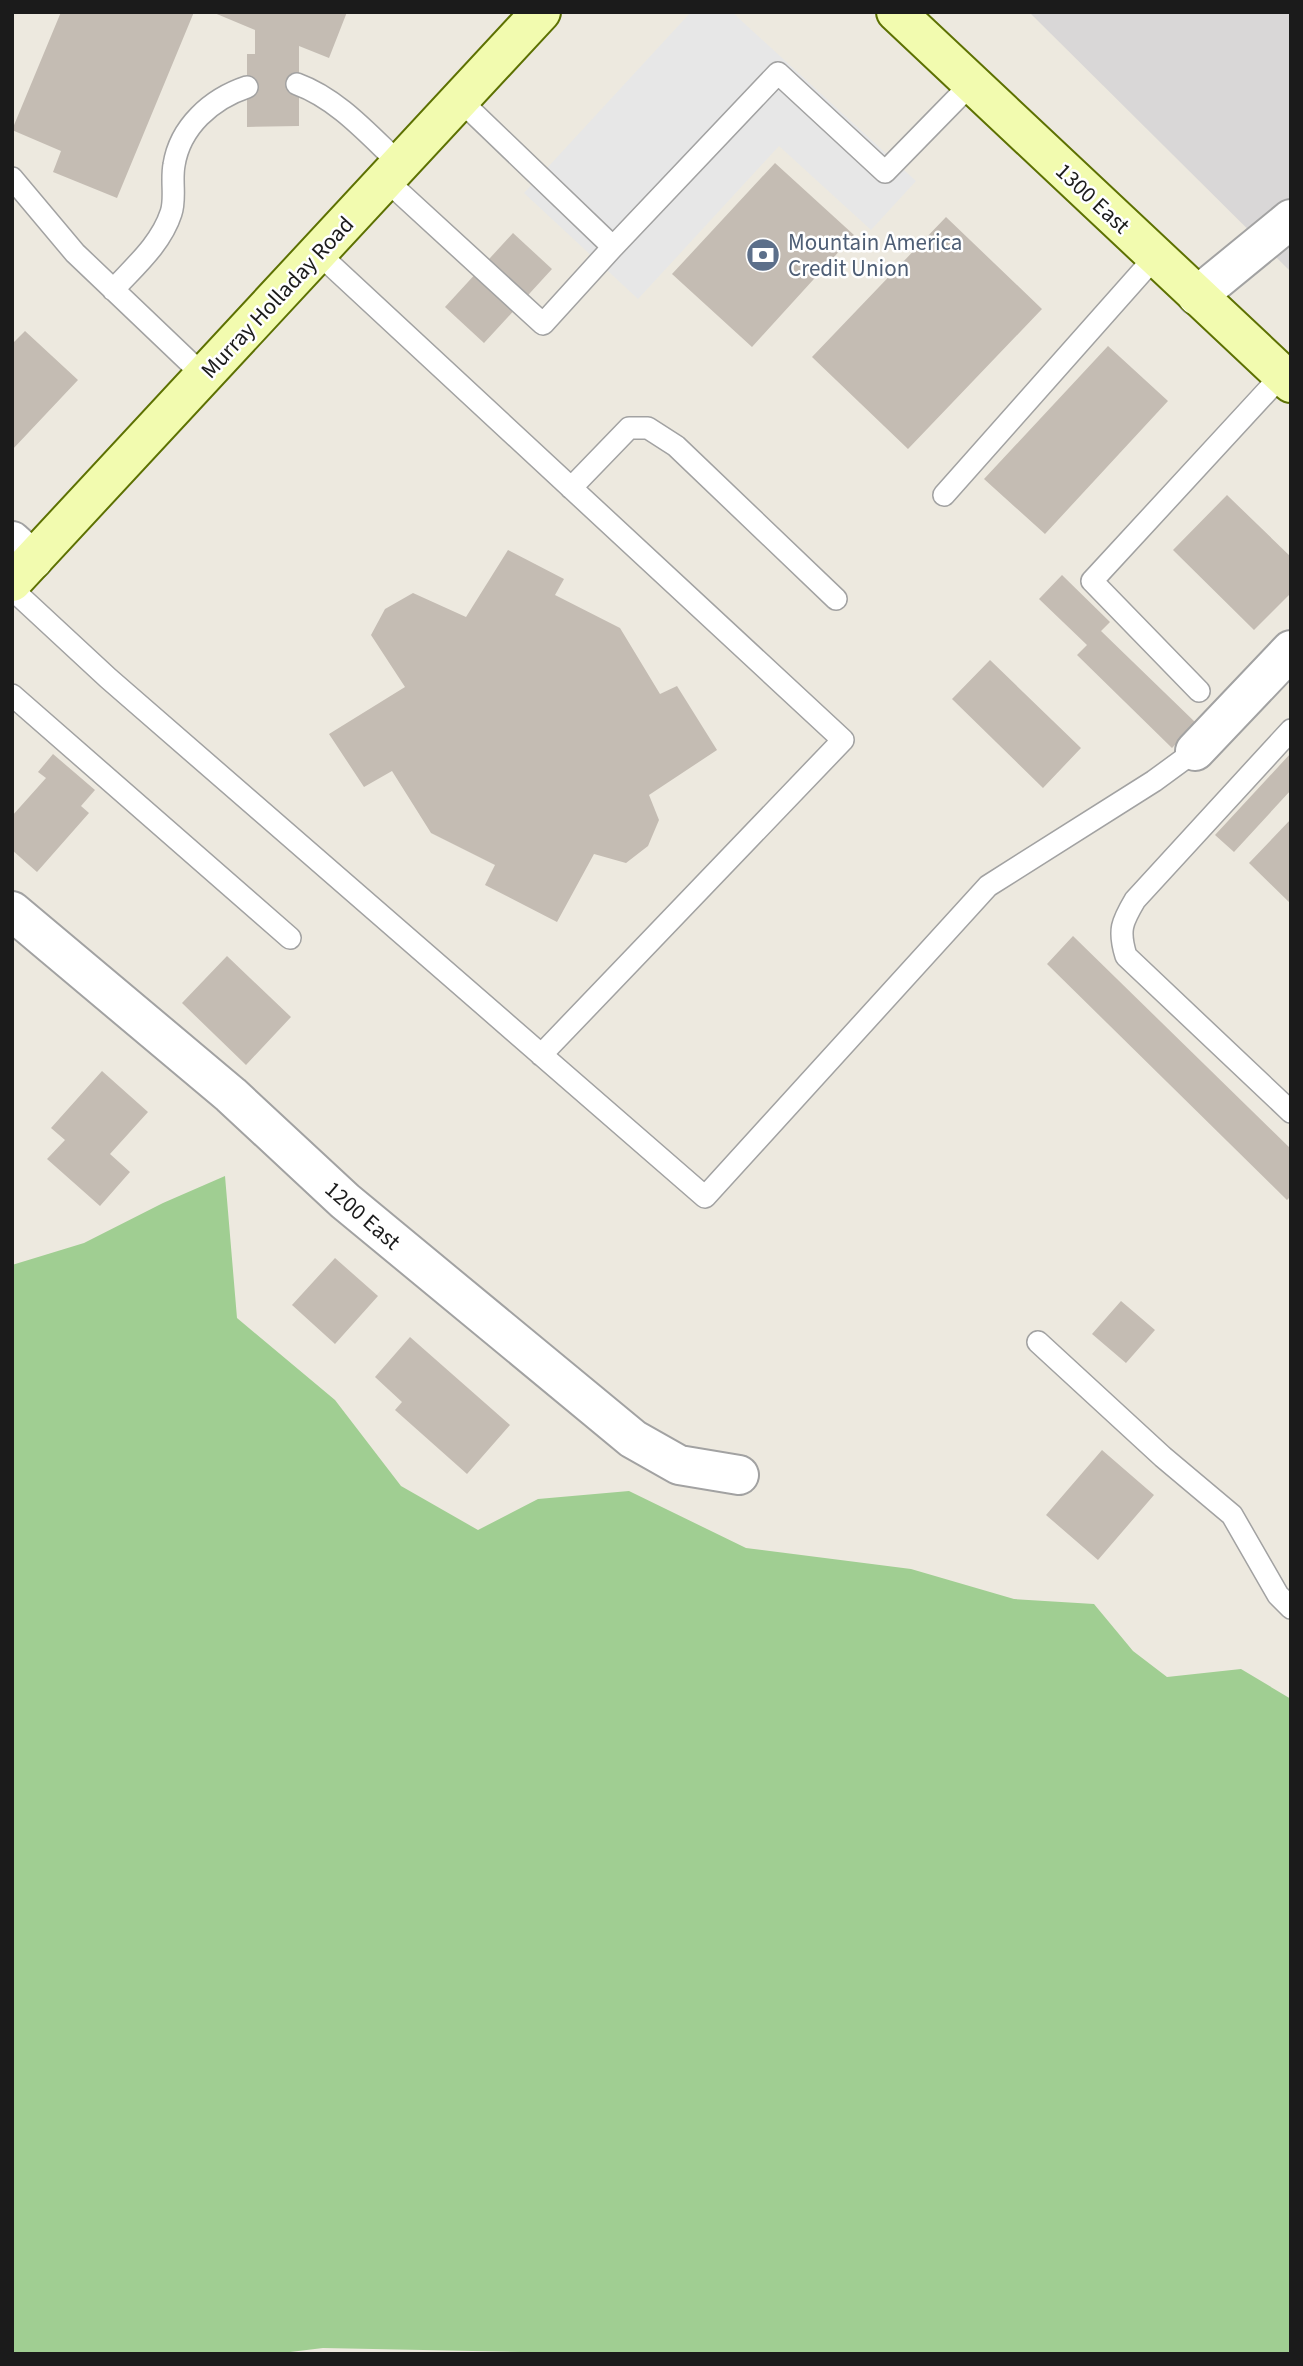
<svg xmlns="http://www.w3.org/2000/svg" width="1303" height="2366" viewBox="0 0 1303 2366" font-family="'Source Sans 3',sans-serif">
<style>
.residential{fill:#d9d7d7}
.forest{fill:#a0ce92}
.parking{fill:#e7e7e7}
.building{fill:#c4bcb3}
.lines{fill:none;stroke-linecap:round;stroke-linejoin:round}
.lane-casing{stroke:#a2a2a2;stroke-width:24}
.street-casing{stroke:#a2a2a2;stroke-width:42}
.secondary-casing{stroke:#5d7102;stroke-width:42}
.lane{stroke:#fff;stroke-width:21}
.street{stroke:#fff;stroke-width:38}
.secondary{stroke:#f2fbaf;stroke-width:38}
.labels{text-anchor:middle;stroke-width:5;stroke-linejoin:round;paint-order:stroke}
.street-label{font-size:23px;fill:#1b1b1b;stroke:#fff}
.service-label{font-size:23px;fill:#4e5e75;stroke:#fff;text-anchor:start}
</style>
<rect width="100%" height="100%" fill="#ede9df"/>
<path class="residential" d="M1029,12h262v260z"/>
<path class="forest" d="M225,1176l12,142 98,82 66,86 77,44 60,-31 91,-8 117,57 165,21 103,30 80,5 39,47 34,26 74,-8 50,30v655h-672l-296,-6 -49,6h-262v-1089l72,-22 79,-40z"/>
<path class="parking" d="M691,12h41l184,169 -45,49 -92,-84 -141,153 -114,-106z"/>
<path class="building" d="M61,12h133l-77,186 -64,-26 8,-21 -49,-21z
M212,12h135l-18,46 -30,-12v80l-52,1v-73h8v-24z
M775,163l79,72 -102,112 -80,-73z
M946,217l96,92 -134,140 -96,-92z
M513,233l39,36 -68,74 -39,-36z
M25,331l53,49 -66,70v-106z
M1108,346l60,55 -123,133 -61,-55z
M1227,495l64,62v36l-37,37 -81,-80z
M508,550l56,29 -9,16 65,33 40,66 17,-8 40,64 -68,45 10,25 -11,26 -22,17 -32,-9 -37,68 -72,-37 10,-20 -64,-32 -39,-62 -28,16 -35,-53 76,-47 -34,-52 14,-26 28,-16 53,24z
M1062,575l48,47 -9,9 95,92 -24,25 -95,-93 10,-10 -48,-46z
M990,660l91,88 -38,40 -91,-89z
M1291,753v37l-57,62 -19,-17z
M53,754l42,36 -14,16 8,7 -52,59 -25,-22v-34l34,-38 -8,-6z
M1291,819v85l-42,-41z
M1073,936l218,213v47l-4,4 -240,-236z
M227,956l64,61 -45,48 -64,-62z
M102,1071l46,41 -38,42 20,18 -30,34 -53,-47 18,-19 -14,-12z
M335,1258l43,38 -43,48 -43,-39z
M1121,1301l34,29 -29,33 -34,-29z
M410,1337l100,88 -43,49 -72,-64 7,-8 -27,-25z
M1102,1450l52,45 -56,65 -52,-45z"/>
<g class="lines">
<g class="lane-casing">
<path id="lane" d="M297,84c41,15 72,51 103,80
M460,100l153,147 165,-174 107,99 87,-89
M12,178l63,75 129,123
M386,180l157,144 70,-77
M318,253l525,487 -302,315
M113,290c21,-23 48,-46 58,-77 5,-14 0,-32 3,-48 6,-38 37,-66 73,-78
M571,488l58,-60h19l28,18 160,153
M944,495l212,-239
M12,589l96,89 597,519 283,-311 166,-105 41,-30
M1199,691l-107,-110 190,-206
M12,695l278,243
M1291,730l-156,170c-13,22 -17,30 -9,56l165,156
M1038,1342l125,115 69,58 46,80 13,13"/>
</g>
<g class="street-casing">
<path id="street" d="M1197,296l94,-77
M12,541l21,19
M1195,751l96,-101
M12,911l219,184 114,106 288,238 46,26 60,10"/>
</g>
<g class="secondary-casing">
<path id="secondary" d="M896,12l395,371
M12,582l529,-570"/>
</g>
<use href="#lane" class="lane"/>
<use href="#street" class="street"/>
<use href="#secondary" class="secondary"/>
</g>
<defs>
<g id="bank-disc" transform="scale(1.75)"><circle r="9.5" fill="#5c6f8a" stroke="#fff"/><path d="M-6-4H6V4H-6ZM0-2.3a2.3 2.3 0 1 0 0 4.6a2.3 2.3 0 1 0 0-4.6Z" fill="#fff"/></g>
</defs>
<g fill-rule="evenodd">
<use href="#bank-disc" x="763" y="255"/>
</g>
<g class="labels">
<g class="street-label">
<text transform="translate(1093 198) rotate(43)" y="8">1300 East</text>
<text transform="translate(277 297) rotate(-47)" y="8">Murray Holladay Road</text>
<text transform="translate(363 1215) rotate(41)" y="8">1200 East</text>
</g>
<g class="service-label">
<text x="788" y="250">Mountain America<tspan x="788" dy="26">Credit Union</tspan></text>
</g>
</g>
<rect width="1303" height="2366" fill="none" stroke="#1b1b1b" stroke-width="28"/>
</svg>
